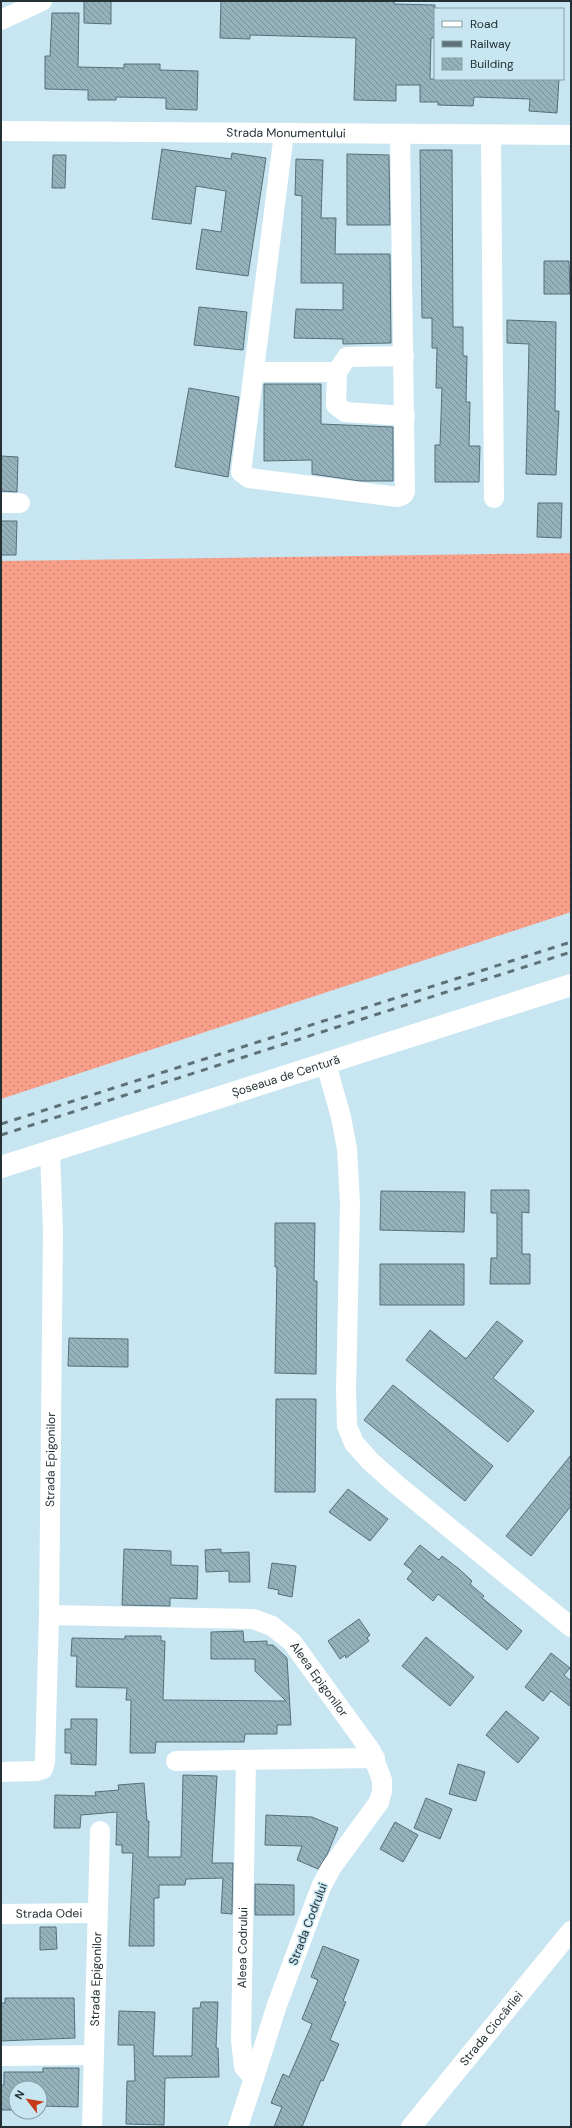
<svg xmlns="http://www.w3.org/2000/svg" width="572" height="2128" viewBox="0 0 572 2128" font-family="'DM Sans',sans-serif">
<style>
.grass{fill:url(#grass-dots)}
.building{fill:url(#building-back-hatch);stroke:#556f79}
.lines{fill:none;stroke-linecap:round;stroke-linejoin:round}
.minor{stroke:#fff;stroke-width:20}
.major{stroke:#fff;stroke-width:22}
.rail{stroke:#5f7178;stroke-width:3;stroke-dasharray:7 7;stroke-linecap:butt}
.labels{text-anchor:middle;stroke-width:3;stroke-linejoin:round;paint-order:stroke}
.street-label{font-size:12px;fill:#243034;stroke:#c8e6f1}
</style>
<defs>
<pattern id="grass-dots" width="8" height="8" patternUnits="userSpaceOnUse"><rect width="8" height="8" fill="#f89f89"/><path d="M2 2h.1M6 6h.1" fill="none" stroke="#c98271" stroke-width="1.8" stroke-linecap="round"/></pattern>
<pattern id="building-back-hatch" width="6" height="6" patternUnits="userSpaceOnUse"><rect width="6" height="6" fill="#95b1bc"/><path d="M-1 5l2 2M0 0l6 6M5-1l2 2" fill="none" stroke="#79909a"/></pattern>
</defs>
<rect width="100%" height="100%" fill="#c8e6f1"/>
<path class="grass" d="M571,553v359l-570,187v-538z"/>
<path class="building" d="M84,1h27v23l-27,-1z
M221,1h173v3l41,1v33h-4l-1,41h129l-2,34 -28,-2 1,-12 -56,-2 -1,9 -35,-1v-3h-18v-17h-24v16l-42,-1 2,-62 -106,-3v4l-30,-1z
M52,13h27l-1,54 46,1v-4h36v6l38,1 -1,39 -31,-1v-11l-50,-1v3h-28v-10l-43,-1v-33h5z
M162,149l69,10 1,-6 34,5 -18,118 -52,-7 6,-40 19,3 5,-41 -30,-5 -5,38 -39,-5z
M420,150h32l1,177h10v29h4l-1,46h4l-1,44h11l-1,36h-44v-37h5l2,-57h-6l1,-40h-5v-30h-10z
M347,154l42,1 1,70h-43z
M53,155h13l-1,33h-13z
M296,159l27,1 -2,58h15l-1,36h55l1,89 -48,1v-5l-49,-1 2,-29 47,1v-27h-42l1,-87 -7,-1z
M544,261h25l1,33h-26z
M199,307l48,5 -4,38 -49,-5z
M507,320l49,2 -1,89h4l-3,64 -30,-1 3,-130 -22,-1z
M264,384h57v40l72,3v54h-33l-48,-7v-14l-48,1z
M189,388l50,9 -11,80 -53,-10z
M1,456l17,1 -1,35 -16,-1z
M538,503h24l-1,35 -24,-1z
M1,521h16l-1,34h-15z
M491,1190h38v23l-7,-1v42h8v30h-40l1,-26h6v-45h-6z
M381,1191l84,1 -1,40 -84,-2z
M275,1223h40l-1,58h3l-1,93 -41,-1 2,-106h-2z
M380,1264h84v41h-84z
M497,1321l26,20 -30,37 41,33 -26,31 -102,-82 24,-30 36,29z
M69,1338l59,1v28l-60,-1z
M393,1385l100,81 -28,35 -101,-81z
M276,1399h40l-1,93h-40z
M571,1455v51l-40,50 -25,-20z
M348,1489l40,30 -18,22 -41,-29z
M420,1545l19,15 3,-4 17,13 13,12 -2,3 14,12 -2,2 40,33 -15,19 -69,-56 -5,7 -26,-22 6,-8 -9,-7z
M124,1549l47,2v14l27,1 -1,33 -27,-1v8l-48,-1z
M221,1549v4l28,-1 1,30h-21v-11l-23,1 -1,-22z
M272,1563l24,3 -4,31 -14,-3 1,-4 -11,-2z
M359,1619l11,16 -3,3 2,3 -23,17 -1,-3 -5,4 -12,-18z
M243,1631l1,11 23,-1v4h6l14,13 4,67h-14v9h-32l-1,8h-88l-1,11h-25l1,-53h-5l1,-12 -51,-1 1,-31h-6l1,-18 53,1v-3h36v5h4l-2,59 123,1 -31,-30v-12h-44v-27z
M426,1637l48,40 -24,29 -48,-40z
M551,1653l19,15 -6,7 7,6v26l-20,-16 -8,10 -18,-14z
M506,1711l33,27 -21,25 -32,-28z
M71,1719h26l-1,46 -25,-1v-11h-6v-24h6z
M458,1764l27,8 -9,29 -27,-7z
M183,1775l34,1 -5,87h21l-1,51 -11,-1 2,-35 -37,1 -1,6h-26v13h-5v48h-25l4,-93h-11v-8h-6l1,-33 -36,3 -1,13h-26l1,-33 41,1 -1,-4 24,-2 -1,-5 26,-2 3,38h2l-1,36h33z
M426,1798l26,11 -12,30 -26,-11z
M266,1815l46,2 26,11 -11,27 -9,14 -21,-9 5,-14 -37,-1z
M395,1822l23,13 -15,27 -23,-13z
M255,1884l39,1v30h-39z
M40,1927h16l1,22 -17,1z
M323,1946l36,14 -16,41 3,1 -16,38 9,4 -16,37 -2,-1 -19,47h-28l8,-20 -11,-4 12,-29 6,3 23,-53 -10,-5 16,-39 -7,-3z
M5,1998h69l1,40 -74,3v-38h4z
M201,2002h17l-2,46h2l1,29 -54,1 -1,47 -38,-1 1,-43h8l-1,-36h-16l1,-34 36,1 -2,44h39l1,-48h7z
M43,2068h36l-1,39 -36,-1 1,-18h-27v22h-15v-25h3v-13h39z"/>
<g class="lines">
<g class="minor">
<path d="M1,20l41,-19"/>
<path id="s1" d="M1,131l570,4"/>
<path d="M284,133l-43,339 8,6 149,19 5,-2 2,-4 -5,-357"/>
<path d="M491,135l3,363"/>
<path d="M254,372h83l10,-15 57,-1"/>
<path d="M337,372l-1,33 9,7 60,4"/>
<path d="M1,503h19"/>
<path d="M326,1064l15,53 6,32 3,56 -4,187 1,34 7,17 16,18 27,24 174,142"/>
<path id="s2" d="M49,1615l204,4 19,7 20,16 79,109 11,29v11l-3,11 -48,66 -10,19 -44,118 -23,73"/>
<path d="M176,1761l199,-3"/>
<path id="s3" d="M1,1772l36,-1 6,-2 2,-7 4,-147 4,-383 -3,-81"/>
<path id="s4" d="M1,1914l96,-1"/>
<path d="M1,2056l93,-1"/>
<path id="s5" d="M92,2127l8,-296"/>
<path id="s6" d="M238,2127l16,-49 -10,-11 -3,-27 5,-279"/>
<path id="s7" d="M411,2127l160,-196"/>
</g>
<path class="major" id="s8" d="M1,1167l570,-182"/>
<path class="rail" d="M1,1124l570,-182
M1,1135l570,-183"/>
</g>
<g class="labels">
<g class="street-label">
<text dy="4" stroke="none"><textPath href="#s1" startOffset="285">Strada Monumentului</textPath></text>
<text dy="4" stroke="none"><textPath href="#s8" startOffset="299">Șoseaua de Centură</textPath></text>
<text dy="4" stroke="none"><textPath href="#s3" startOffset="352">Strada Epigonilor</textPath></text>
<text dy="4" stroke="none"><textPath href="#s2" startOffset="296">Aleea Epigonilor</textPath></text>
<text dy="4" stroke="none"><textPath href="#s4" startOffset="48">Strada Odei</textPath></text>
<text transform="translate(308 1924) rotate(-69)" y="4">Strada Codrului</text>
<text dy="4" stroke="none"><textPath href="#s6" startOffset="186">Aleea Codrului</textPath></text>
<text dy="4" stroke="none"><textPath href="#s5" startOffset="148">Strada Epigonilor</textPath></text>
<text dy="4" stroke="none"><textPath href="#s7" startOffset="127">Strada Ciocârliei</textPath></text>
</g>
</g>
<rect width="572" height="2128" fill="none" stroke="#243034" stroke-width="4"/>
<rect x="434" y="8" width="130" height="72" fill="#c8e6f1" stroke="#869da5"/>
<rect x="442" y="21" width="20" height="6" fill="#ffffff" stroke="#869da5"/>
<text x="470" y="28" font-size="12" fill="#243034">Road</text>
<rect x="442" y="41" width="20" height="6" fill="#5f7178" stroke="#869da5"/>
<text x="470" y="48" font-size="12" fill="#243034">Railway</text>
<rect x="442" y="58" width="20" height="12" fill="url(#building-back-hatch)" stroke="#869da5"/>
<text x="470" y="68" font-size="12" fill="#243034">Building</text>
<g transform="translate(28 2100) rotate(301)"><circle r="19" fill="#c8e6f1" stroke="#869da5"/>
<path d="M0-3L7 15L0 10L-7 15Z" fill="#c63c1a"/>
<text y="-6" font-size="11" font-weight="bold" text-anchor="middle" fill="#243034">N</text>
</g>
</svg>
